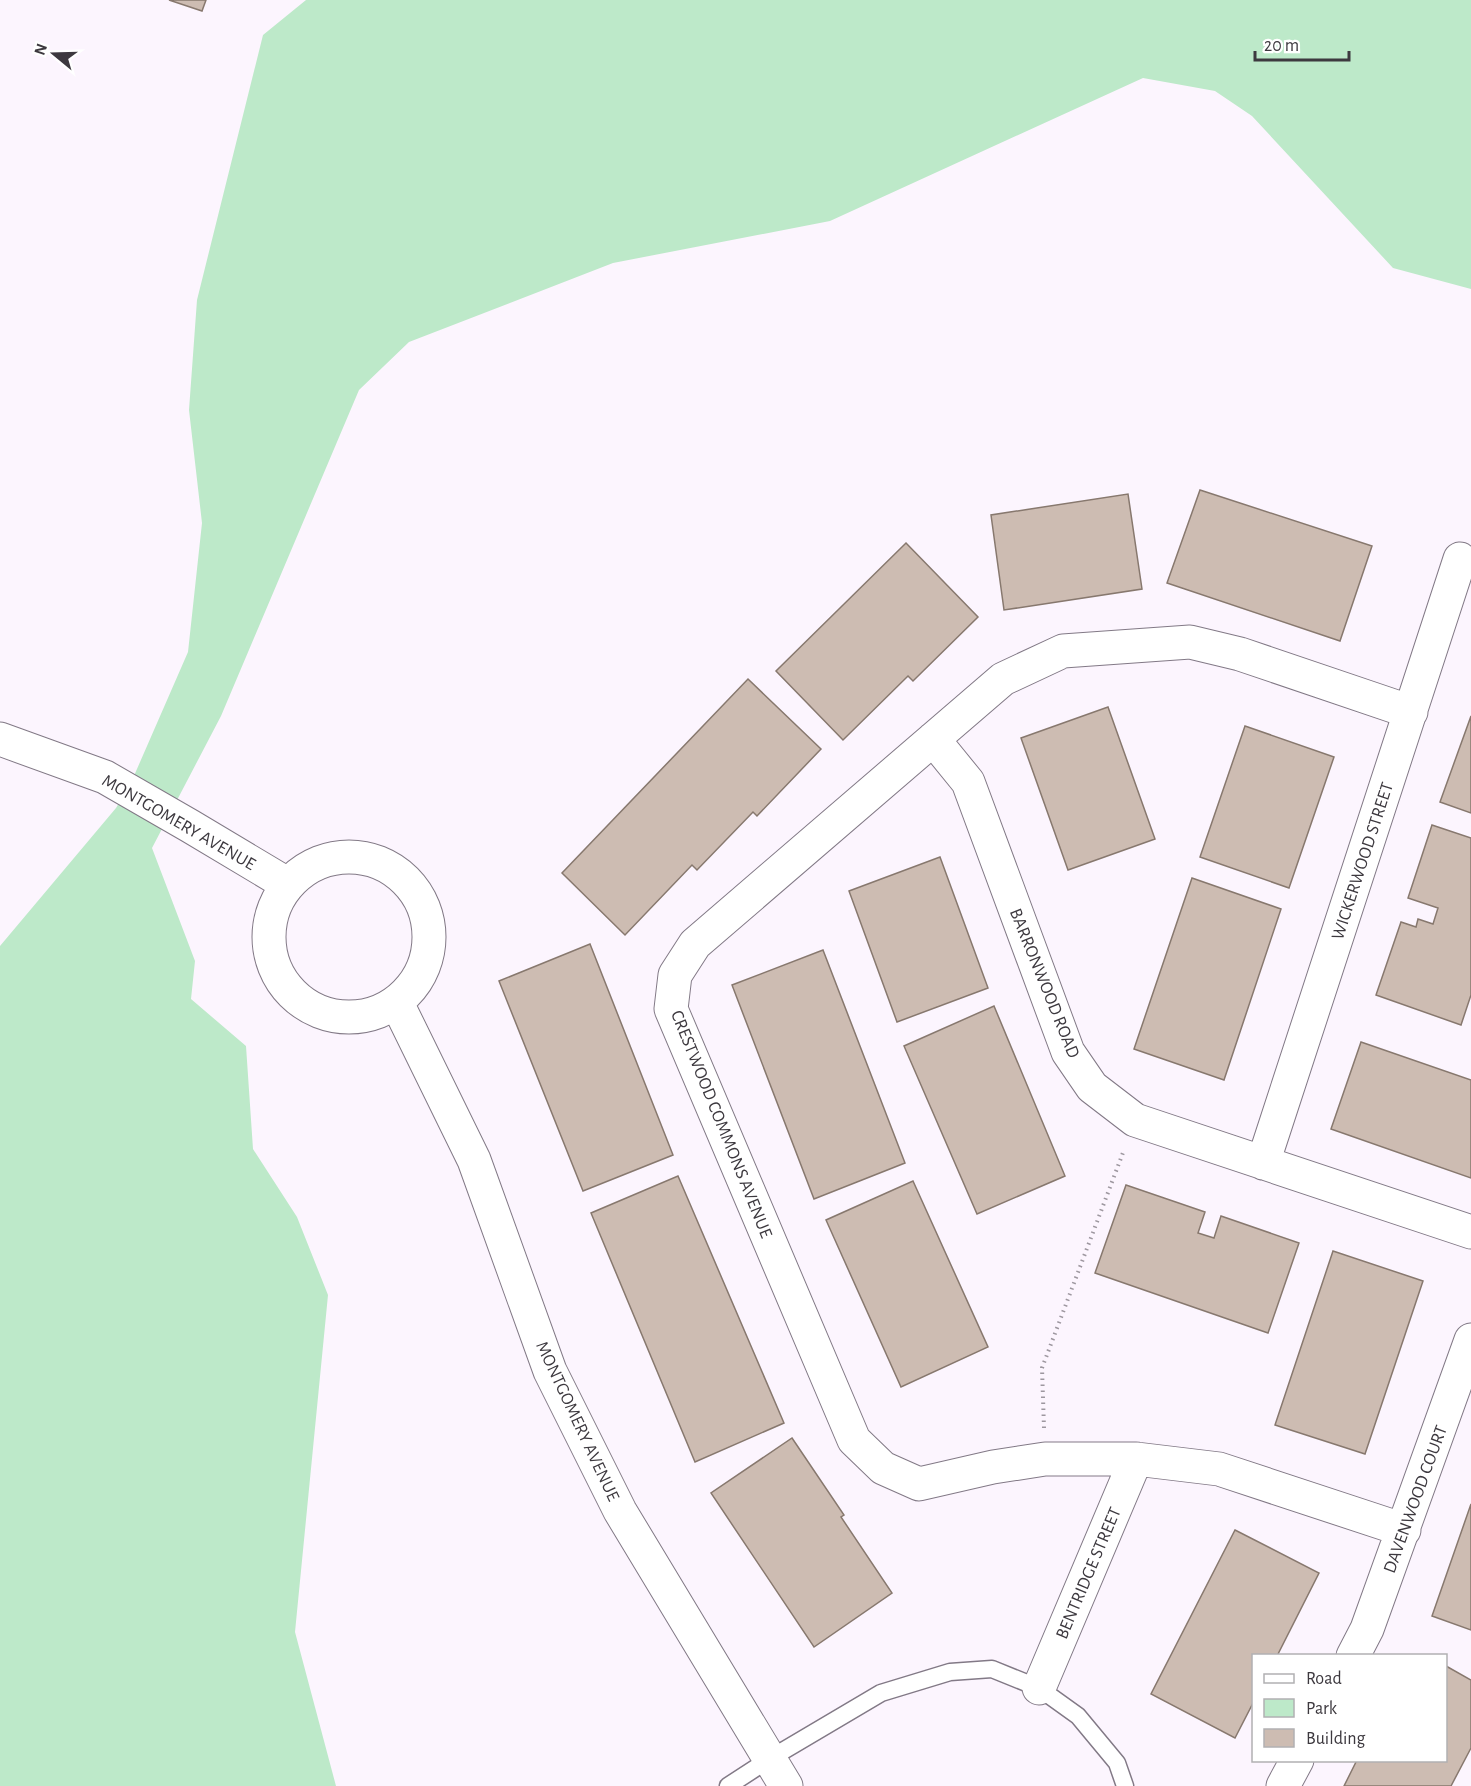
<svg xmlns="http://www.w3.org/2000/svg" width="1471" height="1786" viewBox="0 0 1471 1786" font-family="'Alegreya Sans',sans-serif">
<style>
.green{fill:#bde9c9}
.building{fill:#cdbcb2;stroke:#87786e;stroke-width:1.5}
.lines{fill:none;stroke-linecap:round;stroke-linejoin:round}
.service-casing{stroke:#827986;stroke-width:19}
.minor-casing{stroke:#827986;stroke-width:35}
.tertiary-casing{stroke:#827986;stroke-width:35}
.path{stroke:#9d979f;stroke-width:4;stroke-dasharray:1.5 4.5;stroke-linecap:butt}
.service{stroke:#fff;stroke-width:16}
.minor{stroke:#fff;stroke-width:33}
.tertiary{stroke:#fff;stroke-width:33}
.labels{text-anchor:middle;stroke-width:4.5;stroke-linejoin:round;paint-order:stroke}
.street-label{font-size:18px;fill:#3d393f;stroke:#fff}
</style>
<rect width="100%" height="100%" fill="#fcf5fe"/>
<path class="green" d="M306,0h1165v289l-78,-21 -141,-152 -37,-25 -72,-13 -313,143 -217,42 -204,79 -50,48 -138,326 -69,132 43,113 -4,38 55,47 7,103 44,68 31,78 -33,337 41,154h-336v-840l116,-138 14,-23 58,-133 14,-129 -13,-113 8,-110 66,-265z"/>
<path class="building" d="M169,0h37l-4,11z
M1200,490l172,56 -32,95 -173,-58z
M1128,494l14,95 -138,21 -13,-95z
M906,543l72,74 -65,64 -5,-5 -65,64 -67,-69z
M748,679l73,70 -64,67 -4,-4 -56,58 -5,-5 -67,70 -63,-62z
M1108,707l47,132 -87,31 -47,-132z
M1471,716v97l-31,-11z
M1245,726l89,31 -45,131 -89,-31z
M1432,825l39,13v157l-10,30 -85,-30 25,-73 15,5 2,-8 15,5 5,-16 -30,-10z
M940,857l48,131 -91,34 -48,-131z
M1192,878l89,31 -57,171 -90,-31z
M590,944l83,211 -90,36 -84,-210z
M823,950l82,213 -91,36 -82,-214z
M994,1006l71,170 -88,38 -73,-168z
M1361,1042l110,38v98l-140,-49z
M678,1176l106,247 -89,39 -104,-249z
M913,1181l75,166 -87,40 -75,-167z
M1126,1185l79,27 -7,21 16,5 7,-22 78,27 -31,90 -173,-60z
M1333,1251l90,30 -58,173 -90,-29z
M792,1438l52,77 -3,2 51,76 -78,54 -103,-154z
M1471,1504v126l-39,-14z
M1235,1530l84,43 -42,83h-23v45l-19,37 -84,-44z
M1446,1666l25,14v68l-20,38h-107l13,-26h89z"/>
<g class="lines">
<g class="service-casing">
<path id="service" d="M728,1786l43,-28 110,-65 69,-21 42,-3 47,19 39,28 39,47 8,23"/>
</g>
<g class="minor-casing">
<path id="minor" d="M933,739l35,43 100,270 24,35 43,33 336,112
M1263,1163l197,-604
M1404,1530l-185,-61 -83,-10h-91l-52,8 -74,17 -36,-16 -29,-28 -183,-431 4,-34 20,-31 308,-265 60,-28 127,-9 50,12 171,58
M1353,1656l14,-27 104,-289
M1039,1688l97,-229
M1283,1786l14,-26"/>
</g>
<g class="tertiary-casing">
<path id="tertiary" d="M0,739l105,38 85,49 97,58
M269 937a80 80 0 1 1 160 0a80 80 0 1 1-160 0Z
M397,1003l77,157 76,211 70,140 166,275"/>
</g>
<path class="path" d="M1044,1428l-2,-60 82,-218"/>
<use href="#service" class="service"/>
<use href="#minor" class="minor"/>
<use href="#tertiary" class="tertiary"/>
</g>
<g class="labels">
<g class="street-label">
<text transform="translate(179 822) rotate(30)" y="6">MONTGOMERY AVENUE</text>
<text transform="translate(1362 861) rotate(-72)" y="6">WICKERWOOD STREET</text>
<text transform="translate(1045 983) rotate(68)" y="6">BARRONWOOD ROAD</text>
<text transform="translate(722 1124) rotate(68)" y="6">CRESTWOOD COMMONS AVENUE</text>
<text transform="translate(578 1421) rotate(65)" y="6">MONTGOMERY AVENUE</text>
<text transform="translate(1415 1499) rotate(-70)" y="6">DAVENWOOD COURT</text>
<text transform="translate(1088 1573) rotate(-67)" y="6">BENTRIDGE STREET</text>
</g>
</g>
<rect x="1252" y="1654" width="195" height="108" fill="#ffffff" stroke="#b1b0b2" stroke-width="1.5"/>
<rect x="1264" y="1674" width="30" height="9" fill="#ffffff" stroke="#b1b0b2" stroke-width="1.5"/>
<text x="1306" y="1684" font-size="18" fill="#3d393f">Road</text>
<rect x="1264" y="1699" width="30" height="18" fill="#bde9c9" stroke="#b1b0b2" stroke-width="1.5"/>
<text x="1306" y="1714" font-size="18" fill="#3d393f">Park</text>
<rect x="1264" y="1729" width="30" height="18" fill="#cdbcb2" stroke="#b1b0b2" stroke-width="1.5"/>
<text x="1306" y="1744" font-size="18" fill="#3d393f">Building</text>
<g transform="translate(54 54) rotate(289)" stroke="#ffffff" stroke-width="4.5" paint-order="stroke">
<path d="M0-4.5L10 22L0 15L-10 22Z" fill="#3d393f"/>
<text y="-9" font-size="16" font-weight="bold" text-anchor="middle" fill="#3d393f">N</text>
</g>
<path d="M1255 51v9h94v-9" fill="none" stroke="#3d393f" stroke-width="3"/>
<text x="1264" y="51" font-size="18" fill="#3d393f" stroke="#ffffff" stroke-width="4.5" paint-order="stroke">20 m</text>
</svg>
